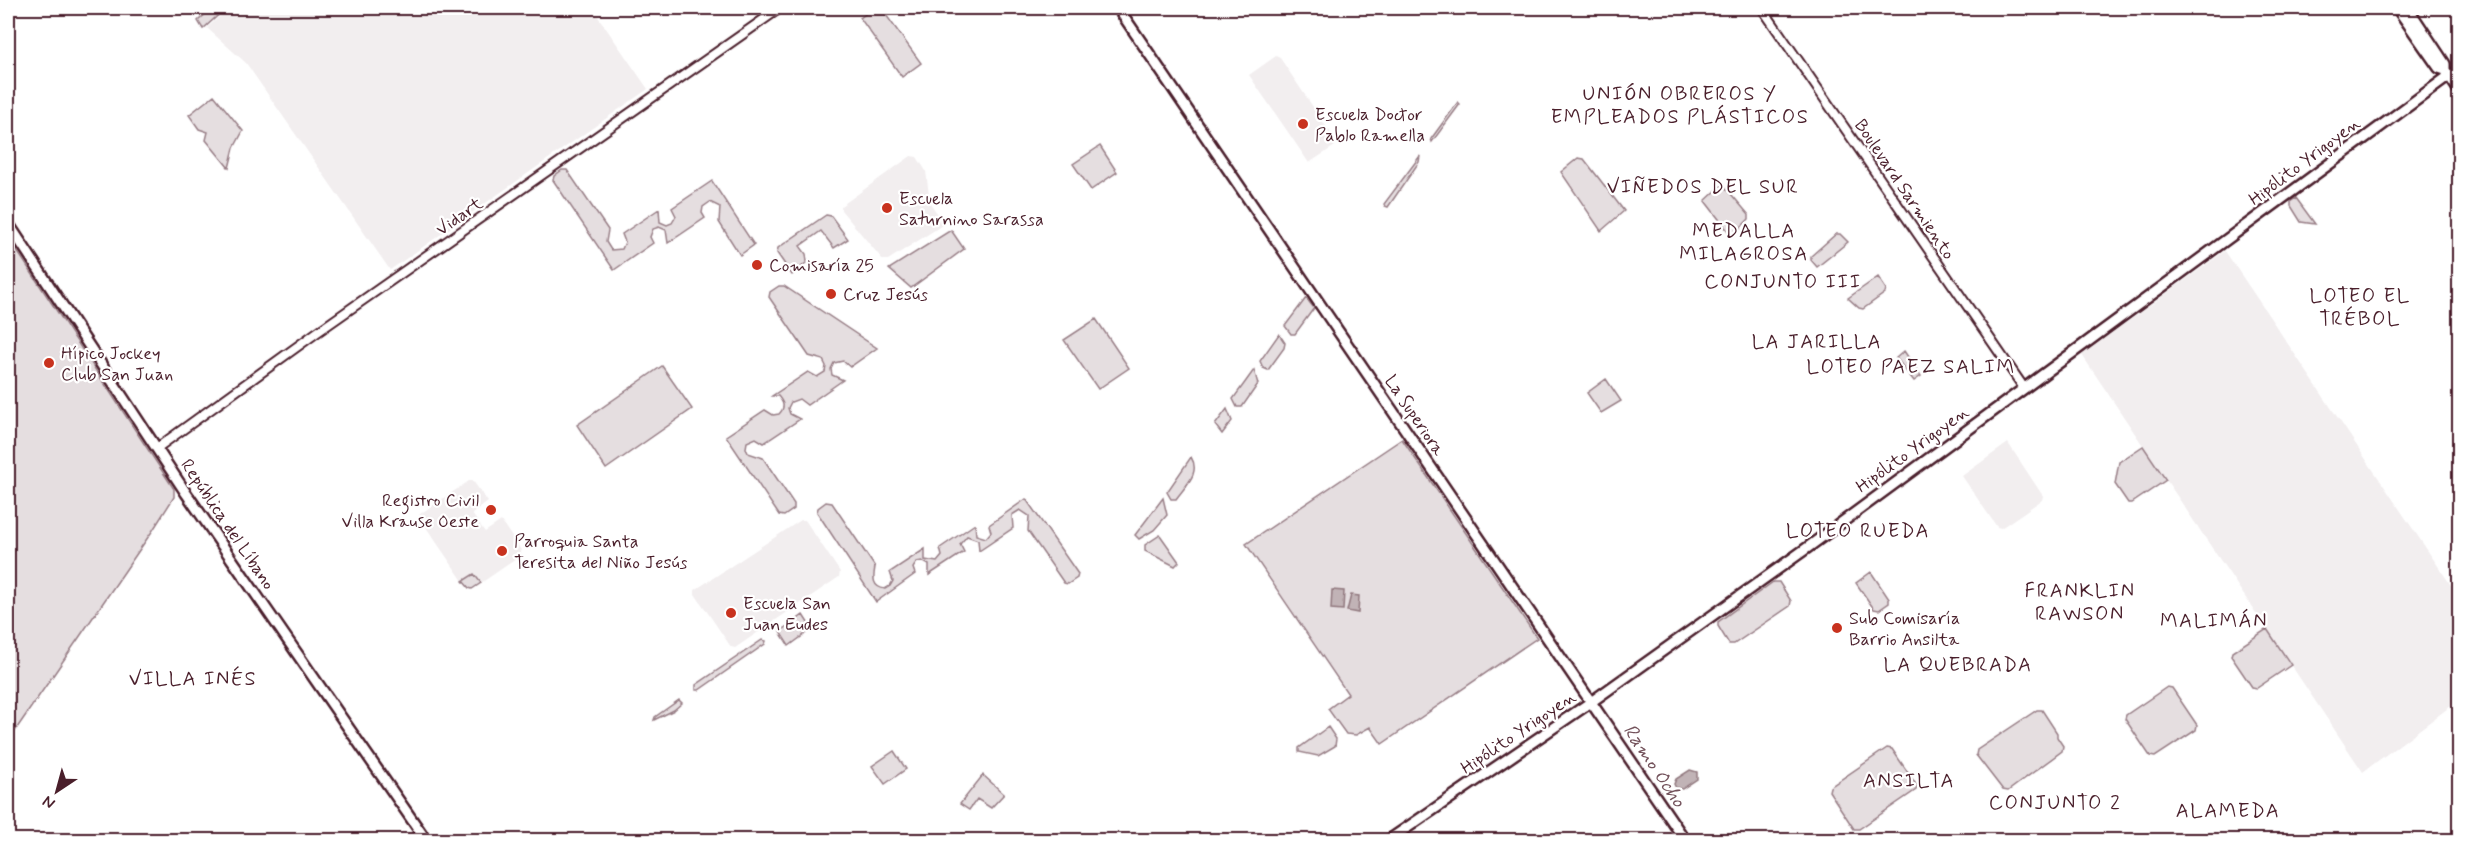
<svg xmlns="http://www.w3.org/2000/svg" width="2467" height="848" viewBox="0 0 2467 848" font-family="Mynerve,sans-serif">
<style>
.built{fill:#f2eeef}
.green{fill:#e5dee0;stroke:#987e86;stroke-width:1.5}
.water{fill:#c1b3b6;stroke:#91787e;stroke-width:1.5}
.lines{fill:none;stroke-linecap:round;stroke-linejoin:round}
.stream{stroke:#91787e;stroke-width:1.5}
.minor-casing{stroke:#4a1f2b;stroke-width:12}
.major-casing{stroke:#4a1f2b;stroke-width:14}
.minor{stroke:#fff;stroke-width:8}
.major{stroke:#fff;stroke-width:9}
.poi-dot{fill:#c8321e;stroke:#fff;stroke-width:2}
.labels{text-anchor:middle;stroke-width:4.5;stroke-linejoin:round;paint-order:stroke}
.poi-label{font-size:18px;fill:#4a1f2b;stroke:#fff;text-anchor:start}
.street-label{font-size:18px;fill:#4a1f2b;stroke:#fff}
.neighbourhood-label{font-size:20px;letter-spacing:1.5px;fill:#4a1f2b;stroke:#fff}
.water-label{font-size:20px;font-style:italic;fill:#74535c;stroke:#fff}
</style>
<rect width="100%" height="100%" fill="#fff"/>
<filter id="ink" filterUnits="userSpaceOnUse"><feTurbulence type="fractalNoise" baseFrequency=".0167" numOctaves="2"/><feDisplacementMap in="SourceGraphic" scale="12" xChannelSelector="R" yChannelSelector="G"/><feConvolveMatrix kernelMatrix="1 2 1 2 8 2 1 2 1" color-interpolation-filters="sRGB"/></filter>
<g filter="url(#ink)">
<path class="built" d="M229,8h363l56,81 -258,181 -144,-207 -39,-35z
M1276,56l4,2 56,83 -1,5 -26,17 -60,-88z
M911,156l6,1 9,14 4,32 12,17 -1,6 -53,34h-5l-42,-50v-4z
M2225,251l234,346v103l-96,72 -281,-417z
M2008,443l35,53 -1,4 -41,28 -4,-1 -35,-51z
M469,481h4l15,21 -16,12 13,18 16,-11 20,29 -2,7 -38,26 -7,-9 -11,7 -44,-64 1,-3z
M801,520h4l35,52 -1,5 -104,71 -4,-1 -36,-53v-4z"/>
<path class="green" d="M212,8h14l-23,21 -5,-8z
M874,8h7l40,55 -19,14 -42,-59z
M214,95l29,36 -9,17 -5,20 -23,-28 2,-8 -9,-3 -10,-14z
M1458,102l2,2 -28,38 -1,-3z
M1100,146l17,26 -26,18 -18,-26z
M1420,156l-1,6 -31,45 -3,-1 -1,-2z
M1578,158l6,1 40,52 -23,20 -40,-59z
M562,170h5l41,60 -2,12 5,8 11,-1 3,-7 -3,-8 37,-25 1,13 7,3 5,-2 4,-7 -4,-8 40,-27 42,64 -14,10 -21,-33 1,-15 -10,-5 -7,5 -1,6 3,5 -37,25 -2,-13 -7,-3 -6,2 -3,8 3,6 -39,27 -61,-90 1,-4z
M1721,186l4,1 24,28v4l-17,17 -27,-35z
M2296,198l19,26 -14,-2 -10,-16v-5z
M826,215l5,1 17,23 -14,9 -13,-17 -21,15 6,8 1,8 -15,13 -15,-22 1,-5z
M951,230l13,19 -53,39 -22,-19z
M1836,234h4l8,8 -31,25 -6,-7v-4z
M8,237l166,252v8l-21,33 -145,211z
M1878,277l8,12 -1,4 -22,16 -4,-1 -11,-10z
M779,286h5l93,62 -27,19 -7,-6 -9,2 -3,6 1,6 11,5 -36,25 -8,-6 -8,3 -3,6 2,6 10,5 -36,24 -8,-5 -9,4 -1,6 2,5 15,5 31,46v5l-10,7 -5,-1 -53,-79 39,-26 8,5 6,-1c7,-7 4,-12 -1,-18h-6l36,-24 9,5 8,-5 1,-6 -3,-6 -14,-4 -40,-59 1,-5z
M1306,298l8,10 -19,26h-4l-6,-8z
M1096,319l33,49 -31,21 -34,-49z
M1279,334l6,9 -1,5 -16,22 -5,-2 -3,-7z
M1904,351l17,25 -7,5 -18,-23z
M662,366l30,43 -86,60 -29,-44z
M1254,370l4,14 -16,23h-5l-4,-8z
M1606,379l15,22 -20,12 -14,-20z
M1227,409l5,12 -10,13 -7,-9z
M1402,439l135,199 -155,106 -12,-17 -14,8 -10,-1 -18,-25 20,-15 -102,-150z
M2143,446l23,34 -34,23h-4l-13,-19 4,-22z
M1191,457c10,16 -5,28 -15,42h-5l-4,-7z
M1163,498l4,17 -13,15 -15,9 -4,-4z
M1026,499l52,75 -1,4 -9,6 -4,-1 -36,-52 1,-15 -9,-6 -8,5 1,13 -34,23 -1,-11 -11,-4 -7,8 4,8 -35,23v-10l-7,-4 -5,1 -4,6 2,6 -39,28 -59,-90 1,-4 8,-6 6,1 43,64c-2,11 -3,20 10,22l5,-3 3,-5 -3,-9 35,-23v11l12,2 5,-6 -2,-8 35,-24 1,11 10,3 5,-6 -2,-7z
M1160,535l19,27 -4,4 -30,-15v-6z
M1871,572l18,27v4l-10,7 -5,-1 -18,-26z
M474,574l7,9 -9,6 -3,-1 -6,-7z
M1773,582h6l12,19 -1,5 -56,38h-5l-11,-18v-4z
M803,615l9,14 -23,17 -9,-14z
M2267,629l24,36 -34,23 -5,-1 -21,-31 1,-4z
M762,640l4,1 -1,3 -66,46h-3v-5z
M2167,687l5,1 25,37 -1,5 -41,27 -5,-1 -25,-37 1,-4z
M679,700l3,3 -8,7 -20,10 1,-3z
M2037,710h5l15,23v4l6,9 -1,5 -54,40 -5,-1 -27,-35 1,-5z
M1328,727l8,12 -1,7 -17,10 -19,-4v-4z
M1887,748l5,1 25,37 -1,4 -57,39h-5l-25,-38 1,-4z
M894,751l12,18 -21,15 -13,-18z
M983,775l21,19 -13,14 -14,-9 -8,11 -9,-6z"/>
<path class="water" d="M1332,590l12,1 -1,19 -12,-1z
M1351,595l8,1 -1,17 -11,-2z
M1690,770l7,2v7l-15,10 -6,-1 -2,-4 2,-5z"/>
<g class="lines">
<path class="stream" d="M1641,784l39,56"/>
<g class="minor-casing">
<path id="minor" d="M1762,8l262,380
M2449,76l11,-7
M157,448l159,-115 464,-325"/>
</g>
<g class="major-casing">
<path id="major" d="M1118,8l567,832
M2397,8l42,60 6,2 15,22
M2408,8l37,56v6
M8,223l178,270 240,347
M1389,840l202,-138 216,-154 642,-472"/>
</g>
<use href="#minor" class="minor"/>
<use href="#major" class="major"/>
</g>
</g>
<g class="poi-dot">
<circle cx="1303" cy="124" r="6"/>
<circle cx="887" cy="208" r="6"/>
<circle cx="757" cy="265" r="6"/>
<circle cx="831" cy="294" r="6"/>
<circle cx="49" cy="363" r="6"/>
<circle cx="491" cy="510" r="6"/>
<circle cx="502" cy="551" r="6"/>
<circle cx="731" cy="613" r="6"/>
<circle cx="1837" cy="628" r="6"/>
</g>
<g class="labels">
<g class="poi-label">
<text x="1315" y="120">Escuela Doctor<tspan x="1315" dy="21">Pablo Ramella</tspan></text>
<text x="899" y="204">Escuela<tspan x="899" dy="21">Saturnino Sarassa</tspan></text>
<text x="769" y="271">Comisaría 25</text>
<text x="843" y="300">Cruz Jesús</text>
<text x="61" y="359">Hípico Jockey<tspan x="61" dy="21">Club San Juan</tspan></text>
<text x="479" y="506" text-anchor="end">Registro Civil<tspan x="479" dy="21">Villa Krause Oeste</tspan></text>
<text x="514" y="547">Parroquia Santa<tspan x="514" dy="21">Teresita del Niño Jesús</tspan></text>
<text x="743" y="609">Escuela San<tspan x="743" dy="21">Juan Eudes</tspan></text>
<text x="1849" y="624">Sub Comisaría<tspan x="1849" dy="21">Barrio Ansilta</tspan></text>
</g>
<g class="street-label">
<text transform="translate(2304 161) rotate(-37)" y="6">Hipólito Yrigoyen</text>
<text transform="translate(1905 189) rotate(56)" y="6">Boulevard Sarmiento</text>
<text transform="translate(459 216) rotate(-35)" y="6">Vidart</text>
<text transform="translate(1415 415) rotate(56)" y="6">La Superiora</text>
<text transform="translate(1912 449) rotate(-36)" y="6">Hipólito Yrigoyen</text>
<text transform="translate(228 524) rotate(56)" y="6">República del Líbano</text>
<text transform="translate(1518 732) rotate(-34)" y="6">Hipólito Yrigoyen</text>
</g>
<g class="neighbourhood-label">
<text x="1680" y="100">UNIÓN OBREROS Y<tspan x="1680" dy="23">EMPLEADOS PLÁSTICOS</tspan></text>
<text x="1703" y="193">VIÑEDOS DEL SUR</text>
<text x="1744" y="237">MEDALLA<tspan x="1744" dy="23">MILAGROSA</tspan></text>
<text x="1783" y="288">CONJUNTO III</text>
<text x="2360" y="302">LOTEO EL<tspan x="2360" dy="23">TRÉBOL</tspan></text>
<text x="1817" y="348">LA JARILLA</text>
<text x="1911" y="373">LOTEO PAEZ SALIM</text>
<text x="1858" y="537">LOTEO RUEDA</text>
<text x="2080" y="597">FRANKLIN<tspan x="2080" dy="23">RAWSON</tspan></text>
<text x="2214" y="627">MALIMÁN</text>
<text x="1958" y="671">LA QUEBRADA</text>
<text x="193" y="685">VILLA INÉS</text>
<text x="1909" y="787">ANSILTA</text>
<text x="2055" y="809">CONJUNTO 2</text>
<text x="2228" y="817">ALAMEDA</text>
</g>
<g class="water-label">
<text transform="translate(1655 765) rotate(56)" y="7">Ramo Ocho</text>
</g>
</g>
<rect width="2467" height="848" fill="none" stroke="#fff" stroke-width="30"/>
<rect x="15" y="15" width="2437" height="818" fill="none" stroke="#4a1f2b" stroke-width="2" filter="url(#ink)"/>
<g transform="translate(57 791) rotate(216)" stroke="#ffffff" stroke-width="4.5" paint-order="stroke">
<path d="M0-4.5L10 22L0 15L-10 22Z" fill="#4a1f2b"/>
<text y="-9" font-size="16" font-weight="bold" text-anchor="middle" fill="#4a1f2b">N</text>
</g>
</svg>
